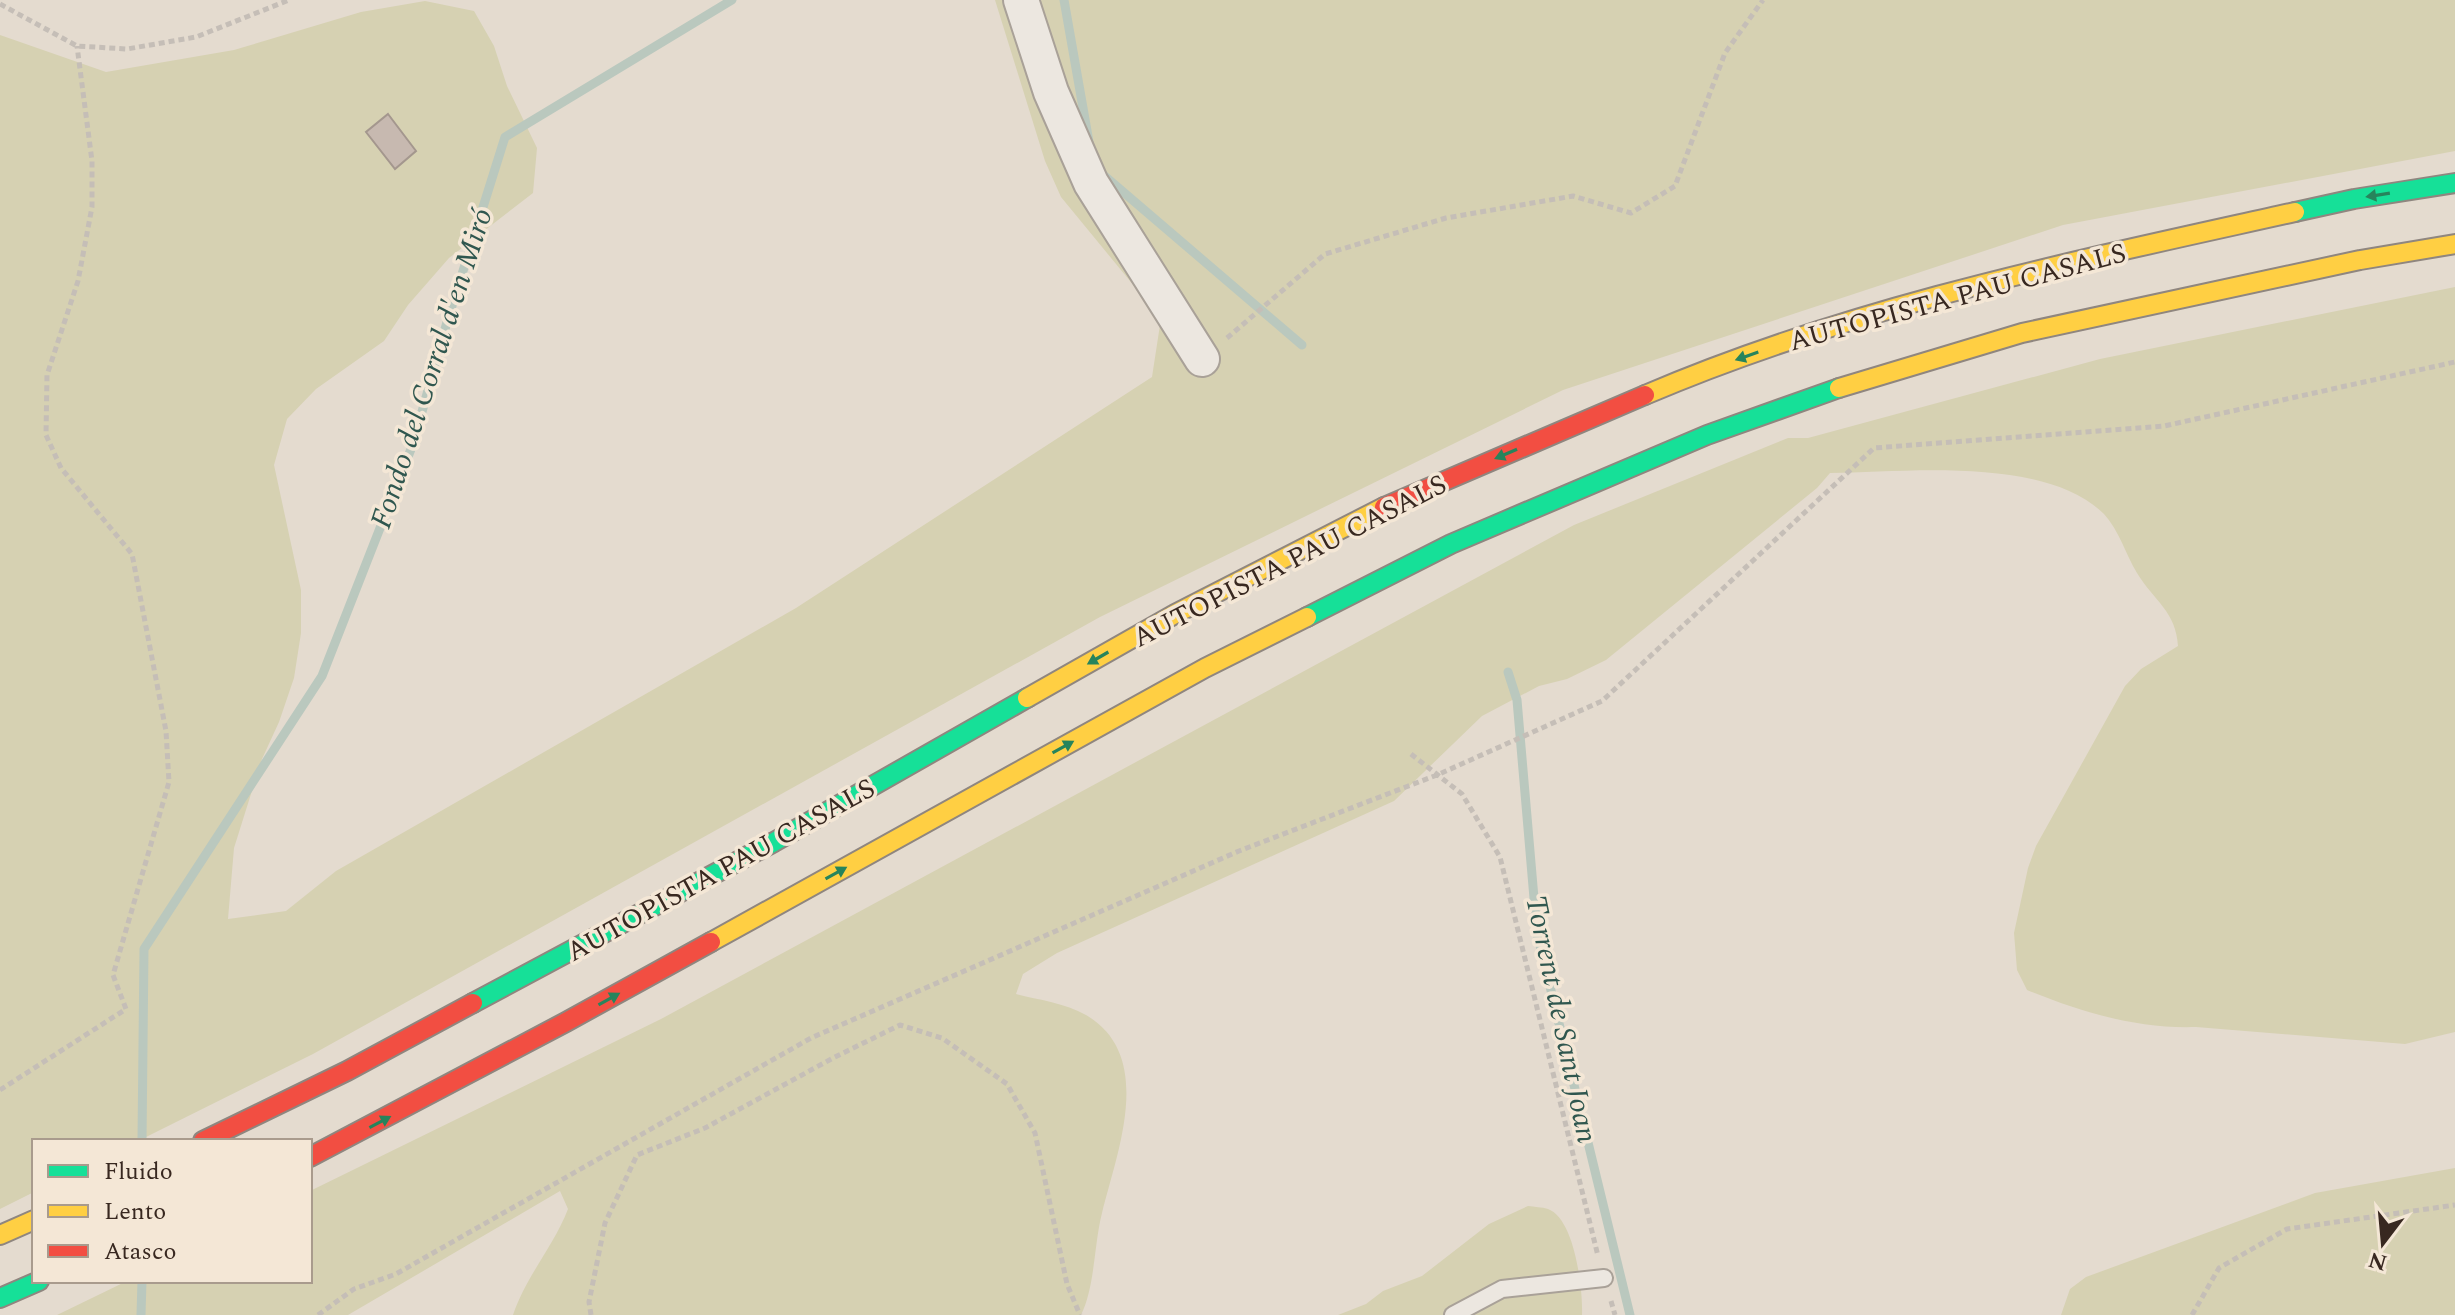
<svg xmlns="http://www.w3.org/2000/svg" width="2455" height="1315" viewBox="0 0 2455 1315" font-family="Spectral,serif">
<style>
.green{fill:#d6d1b2}
.lines{fill:none;stroke-linecap:round;stroke-linejoin:round}
.stream{stroke:#bac8be;stroke-width:9}
.building{fill:#c7b9b0;stroke:#a4978e;stroke-width:2}
.lane-casing{stroke:#a9a198;stroke-width:20}
.street-casing{stroke:#a9a198;stroke-width:38}
.fast-casing{stroke:#8f867f;stroke-width:22}
.slow-casing{stroke:#8f867f;stroke-width:22}
.jam-casing{stroke:#8f867f;stroke-width:22}
.path{stroke:#c5beb7;stroke-width:5;stroke-dasharray:6 4;stroke-linecap:butt}
.lane{stroke:#ece7e0;stroke-width:16}
.street{stroke:#ece7e0;stroke-width:34}
.fast{stroke:#16e098;stroke-width:18}
.slow{stroke:#ffcf43;stroke-width:18}
.jam{stroke:#f24e42;stroke-width:18}
.oneway{fill:#27845c}
.labels{text-anchor:middle;stroke-width:7;stroke-linejoin:round;paint-order:stroke}
.street-label{font-size:28px;fill:#382820;stroke:#f4e7d6}
.water-label{font-size:30px;font-style:italic;fill:#30574f;stroke:#f4e7d6}
</style>
<rect width="100%" height="100%" fill="#e4dbcf"/>
<path class="green" d="M995,0h1460v151l-392,74 -500,165 -463,227 -787,437 -175,87h-104v51l-34,17v-1174l106,37 128,-22 127,-38 64,-11 49,10 20,35 13,40 30,62 -4,45 -84,65 -41,47 -24,36 -68,48 -29,30 -13,46 27,125v43l-7,45 -15,44 -17,37 -28,89 -6,71 58,-8 50,-40 460,-263 356,-231 8,-52 -21,-33 -78,-95 -16,-36z
M2455,287v745l-50,12 -209,-17c-59,2 -115,-15 -169,-37l-10,-20 -3,-37 14,-65 8,-22 89,-160 16,-17 37,-23c-2,-35 -24,-45 -41,-73 -11,-18 -18,-43 -33,-59 -59,-58 -196,-42 -274,-41l-13,15 -211,172 -39,19 -28,7 -57,30 -88,85 -337,152 -34,21 -7,20c23,6 49,9 70,21 70,41 31,137 16,198 -8,31 -7,74 -21,102h-568c13,-39 41,-69 55,-106l-8,-18 -212,124h-291l70,-34h183v-90l351,-172 913,-494 214,-87h20l292,-79z
M2455,1168v147h-394l9,-26 16,-12 229,-84z
M1528,1206c6,1 14,1 20,3 27,10 35,80 34,106h-244l28,-11 17,-13 39,-15 67,-52z"/>
<g class="lines">
<path class="stream" d="M1064,0l25,142
M1101,173l201,172
M1508,672l9,28 20,233 93,382
M142,1141l2,-192 178,-273 91,-232 34,-122 58,-185 227,-137
M141,1315l1,-34"/>
</g>
<path class="building" d="M388,114l28,37 -21,18 -29,-37z"/>
<g class="lines">
<g class="lane-casing">
<path id="lane" d="M1453,1315l49,-26 102,-11"/>
</g>
<g class="street-casing">
<path id="street" d="M1021,0l30,92 40,91 111,176"/>
</g>
<g class="fast-casing">
<path id="fast" d="M2295,212l59,-13 101,-16
M1307,617l144,-73 256,-109 132,-47
M473,1003l301,-161 253,-144
M0,1298l39,-17"/>
</g>
<g class="slow-casing">
<path id="slow" d="M1839,388l183,-55 338,-73 95,-16
M1645,395c208,-89 430,-134 650,-183
M1027,698l148,-84 209,-107
M711,942l494,-274 102,-51
M0,1235l34,-15"/>
</g>
<g class="jam-casing">
<path id="jam" d="M1384,507l261,-112
M203,1141l144,-70 126,-68
M310,1157l256,-135 145,-80"/>
</g>
<path class="path" d="M0,4l77,42 50,3 69,-12 93,-37
M1227,338l98,-84 121,-36 127,-22 58,17 44,-27 50,-133 38,-53
M1411,754l51,40 38,63 98,399
M0,1090l126,-81 -13,-34 56,-193 -3,-51 -34,-177 -71,-86 -15,-33 1,-60 31,-94 14,-74v-46l-15,-115
M1611,1301l4,14
M318,1315l36,-26 42,-15 415,-236 428,-187 198,-76 165,-74 272,-253 290,-22 291,-64
M591,1315l-2,-13 16,-79 32,-68 68,-27 128,-70 67,-33 42,13 65,46 28,49 32,151 13,31
M2192,1315l27,-47 68,-39 168,-24"/>
<use href="#lane" class="lane"/>
<use href="#street" class="street"/>
<use href="#fast" class="fast"/>
<use href="#slow" class="slow"/>
<use href="#jam" class="jam"/>
</g>
<defs><path id="oneway-solid" d="M-6-.8H1V-3.2L6.5 0L1 3.2V.8H-6Z" transform="scale(2)"/></defs>
<g class="oneway">
<use href="#oneway-solid" transform="translate(2378 195) rotate(171)"/>
<use href="#oneway-solid" transform="translate(1747 356) rotate(161)"/>
<use href="#oneway-solid" transform="translate(1506 454) rotate(157)"/>
<use href="#oneway-solid" transform="translate(1098 658) rotate(150)"/>
<use href="#oneway-solid" transform="translate(1063 747) rotate(-29)"/>
<use href="#oneway-solid" transform="translate(836 873) rotate(-29)"/>
<use href="#oneway-solid" transform="translate(609 999) rotate(-29)"/>
<use href="#oneway-solid" transform="translate(380 1122) rotate(-28)"/>
</g>
<g class="labels">
<g class="street-label">
<text transform="translate(1957 296) rotate(-15)" y="10">AUTOPISTA PAU CASALS</text>
<text transform="translate(1289 560) rotate(-27)" y="10">AUTOPISTA PAU CASALS</text>
<text transform="translate(720 869) rotate(-29)" y="10">AUTOPISTA PAU CASALS</text>
</g>
<g class="water-label">
<text transform="translate(431 368) rotate(-72)" y="10">Fondo del Corral d'en Miró</text>
<text transform="translate(1562 1019) rotate(78)" y="10">Torrent de Sant Joan</text>
</g>
</g>
<rect x="32" y="1139" width="280" height="144" fill="#f4e7d6" stroke="#a99b8d" stroke-width="2"/>
<rect x="48" y="1165" width="40" height="12" fill="#16e098" stroke="#a99b8d" stroke-width="2"/>
<text x="104" y="1179" font-size="24" fill="#382820">Fluido</text>
<rect x="48" y="1205" width="40" height="12" fill="#ffcf43" stroke="#a99b8d" stroke-width="2"/>
<text x="104" y="1219" font-size="24" fill="#382820">Lento</text>
<rect x="48" y="1245" width="40" height="12" fill="#f24e42" stroke="#a99b8d" stroke-width="2"/>
<text x="104" y="1259" font-size="24" fill="#382820">Atasco</text>
<g transform="translate(2383 1243) rotate(196)" stroke="#f4e7d6" stroke-width="6" paint-order="stroke">
<path d="M0-6L14 30L0 20L-14 30Z" fill="#382820"/>
<text y="-12" font-size="22" font-weight="bold" text-anchor="middle" fill="#382820">N</text>
</g>
</svg>
